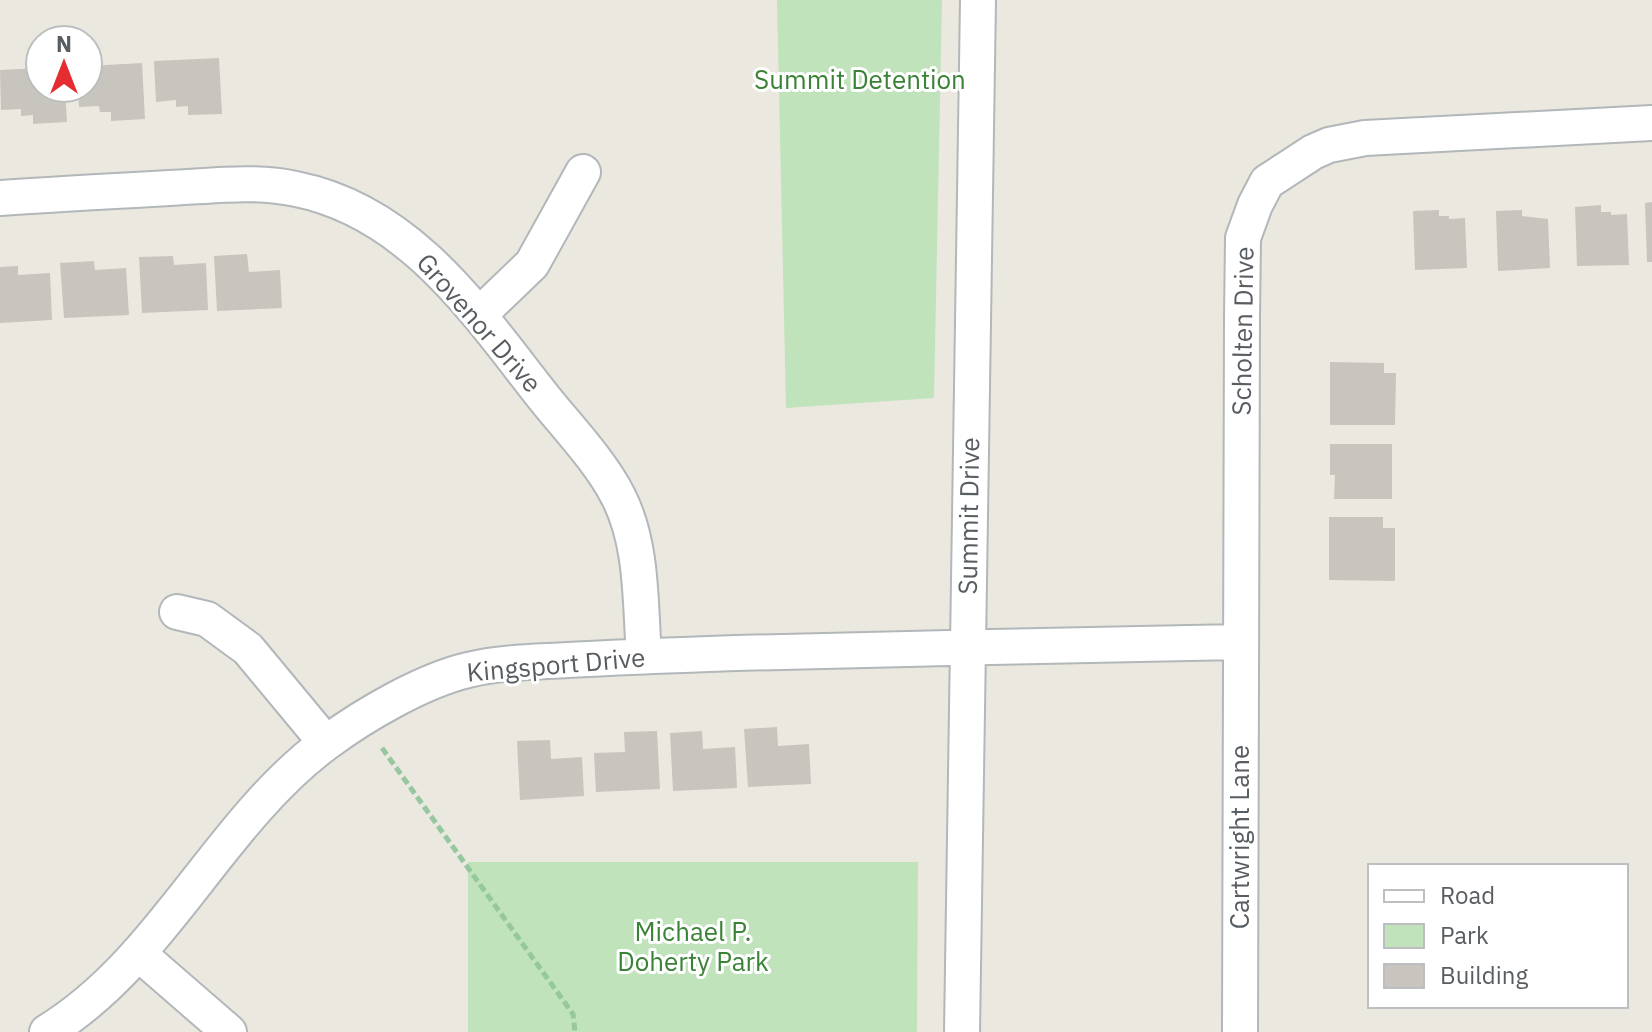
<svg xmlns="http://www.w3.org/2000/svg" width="1652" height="1032" viewBox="0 0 1652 1032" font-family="'IBM Plex Sans',sans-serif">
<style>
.green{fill:#c0e3bc}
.building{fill:#c8c5bf}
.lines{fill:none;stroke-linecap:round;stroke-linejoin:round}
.minor-casing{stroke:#b2b7ba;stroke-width:38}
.path{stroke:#96c79f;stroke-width:5;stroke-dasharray:8 4;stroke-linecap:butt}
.minor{stroke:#fff;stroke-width:34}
.labels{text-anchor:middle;stroke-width:6;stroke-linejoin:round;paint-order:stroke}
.park-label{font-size:26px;fill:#3a8235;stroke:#fff}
.street-label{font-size:26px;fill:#585d61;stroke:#fff}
</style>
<rect width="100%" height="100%" fill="#ebe8df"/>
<path class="green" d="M777,0h165l-8,398 -148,10z
M468,862h450l-1,170h-449z"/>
<path class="building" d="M219,58l3,56 -34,1v-9l-12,1v-7l-20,2 -2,-41z
M142,63l3,56 -34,2v-9h-11l-1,-6 -20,1 -1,-19h10v-22z
M40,68v20h25l2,34 -34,2v-9l-12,1v-7l-20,1 -1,-40z
M1652,202v60h-5l-2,-59z
M1601,205v7h10v3l16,-1 2,51 -52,1 -2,-59z
M1439,210v6h10v3l16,-1 2,50 -52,2 -2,-59z
M1522,210v6l26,3 2,49 -52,3 -2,-60z
M247,254l2,18 31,-2 2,38 -65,3 -3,-55z
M173,256l1,9 32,-2 2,47 -66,3 -3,-56z
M94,261l1,9 31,-2 3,47 -65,3 -4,-55z
M18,266v9l32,-2 2,47 -52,3v-56z
M1330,362l54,1v10h12l-1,52h-65z
M1330,444h62v55h-58l1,-24h-5z
M1329,517h54v11h12v53l-66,-1z
M777,727l1,19 31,-2 2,40 -63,3 -4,-58z
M657,731l3,58 -64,3 -2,-39 31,-1 -1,-20z
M702,731l1,18 32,-2 2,41 -64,3 -3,-58z
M550,740l1,19 31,-2 2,39 -64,4 -3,-59z"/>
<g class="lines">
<g class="minor-casing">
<path id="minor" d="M0,198c56,-4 113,-7 169,-10 43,-2 85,-8 127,1 115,23 181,124 249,210 24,30 55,62 73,97 25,48 22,107 26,160
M479,315l53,-51 51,-92
M177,612l30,7 41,30 78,94
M138,953l91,79
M47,1032c116,-71 171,-209 279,-289 38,-28 96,-62 142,-73 32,-8 67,-8 100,-10 56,-3 112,-5 168,-7 168,-4 335,-8 503,-11
M962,1032l16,-1032
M1240,1032l2,-713 1,-81 12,-33 12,-23 46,-30 16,-7 36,-7 287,-15"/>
</g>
<path class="path" d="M382,748l191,266 2,18"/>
<use href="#minor" class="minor"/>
</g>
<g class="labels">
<g class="park-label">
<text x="860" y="89">Summit Detention</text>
<text x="693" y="941">Michael P.<tspan x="693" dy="30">Doherty Park</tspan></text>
</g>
<g class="street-label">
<text transform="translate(479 323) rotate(49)" y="9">Grovenor Drive</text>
<text transform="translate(1243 331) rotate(-89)" y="9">Scholten Drive</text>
<text transform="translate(969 516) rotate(-89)" y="9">Summit Drive</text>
<text transform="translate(556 665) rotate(-5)" y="9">Kingsport Drive</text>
<text transform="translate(1240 837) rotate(-90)" y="9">Cartwright Lane</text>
</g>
</g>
<rect x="1368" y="864" width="260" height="144" fill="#ffffff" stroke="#bcbec0" stroke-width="2"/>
<rect x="1384" y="890" width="40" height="12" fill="#ffffff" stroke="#bcbec0" stroke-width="2"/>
<text x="1440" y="904" font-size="24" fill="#585d61">Road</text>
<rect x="1384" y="924" width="40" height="24" fill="#c0e3bc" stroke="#bcbec0" stroke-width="2"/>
<text x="1440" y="944" font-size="24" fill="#585d61">Park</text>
<rect x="1384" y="964" width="40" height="24" fill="#c8c5bf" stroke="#bcbec0" stroke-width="2"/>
<text x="1440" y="984" font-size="24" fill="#585d61">Building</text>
<g transform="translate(64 64)"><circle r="38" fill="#ffffff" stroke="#bcbec0" stroke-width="2"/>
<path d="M0-6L14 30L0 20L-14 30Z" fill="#e52c31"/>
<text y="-12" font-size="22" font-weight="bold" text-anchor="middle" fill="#585d61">N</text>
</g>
</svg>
